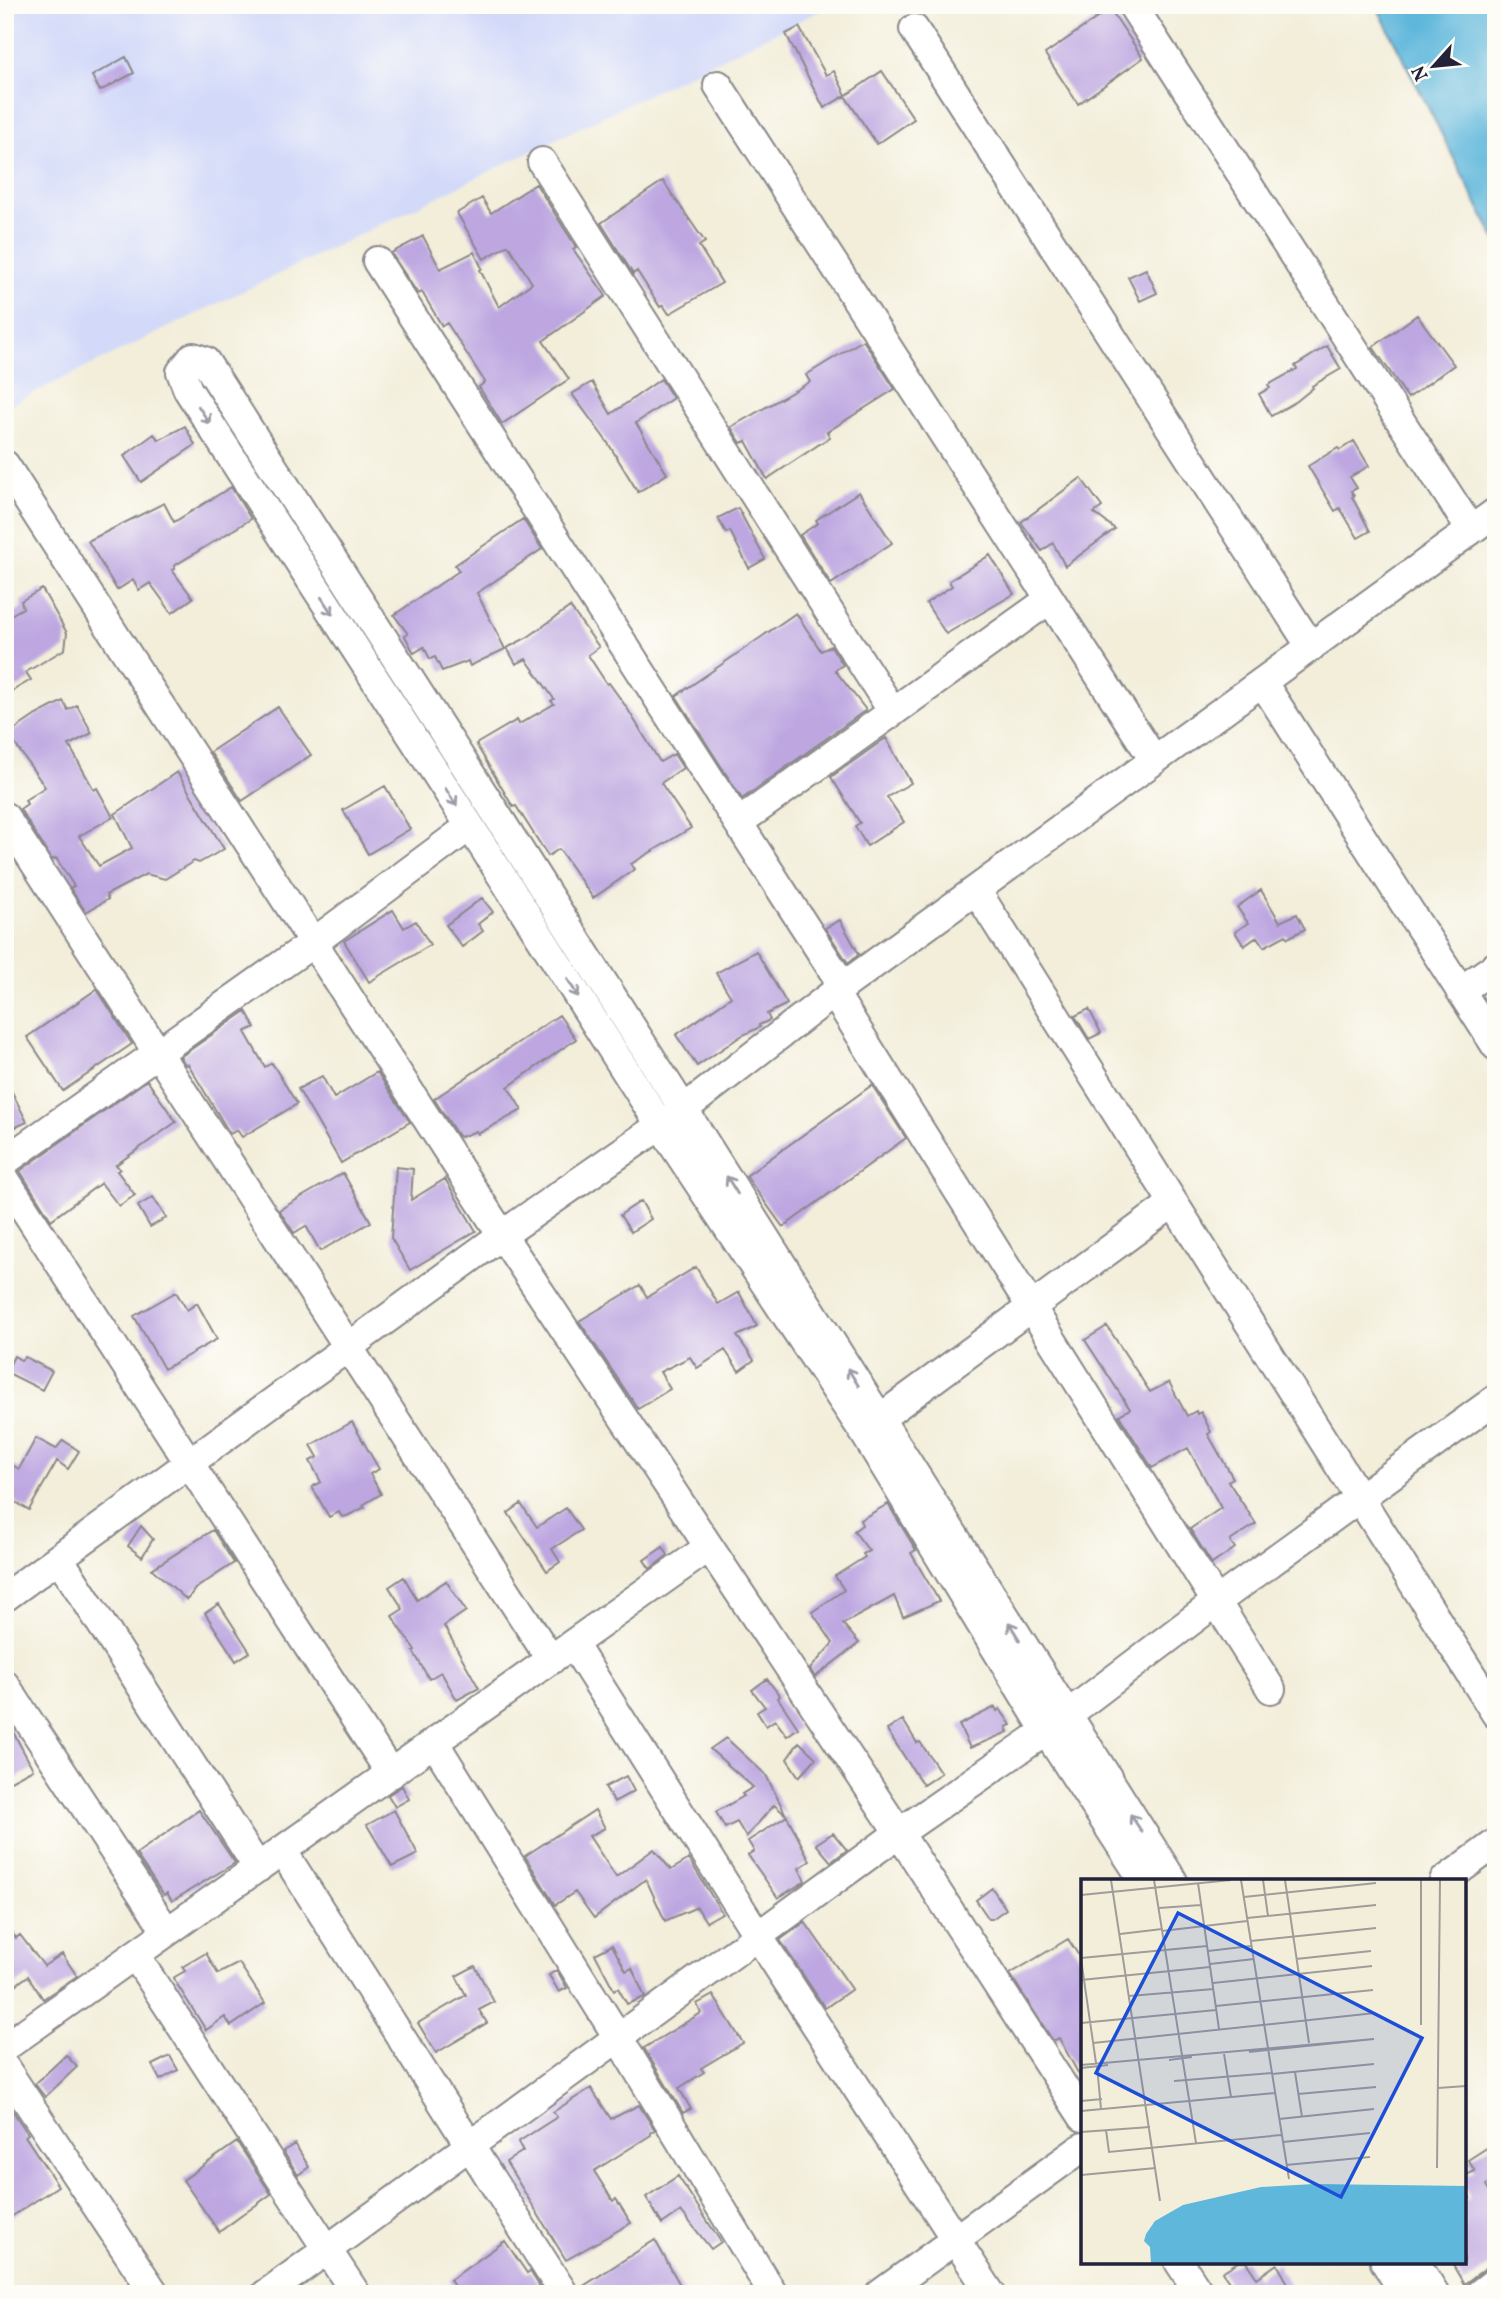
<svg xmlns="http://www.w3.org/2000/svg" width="1501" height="2299" viewBox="0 0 1501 2299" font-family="Vollkorn,serif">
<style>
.built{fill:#d2d9f9}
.water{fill:#5fb7dc;stroke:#406c8c;stroke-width:2}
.building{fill:#bea7e1}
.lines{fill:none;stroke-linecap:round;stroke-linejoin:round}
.minor-casing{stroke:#8a888a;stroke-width:32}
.minor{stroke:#fff;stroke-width:28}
.oneway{stroke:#9c9ca7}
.inset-road{fill:none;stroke:#9f9c9a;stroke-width:2}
.view{fill:#1d4ed8;fill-opacity:0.15;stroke:#1d4ed8;stroke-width:3.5}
.inset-edge{fill:none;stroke:#22223b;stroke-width:3.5}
</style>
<rect width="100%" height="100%" fill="#fdfcf7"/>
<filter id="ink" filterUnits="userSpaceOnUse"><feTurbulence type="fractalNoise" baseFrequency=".0143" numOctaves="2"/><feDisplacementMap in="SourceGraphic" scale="14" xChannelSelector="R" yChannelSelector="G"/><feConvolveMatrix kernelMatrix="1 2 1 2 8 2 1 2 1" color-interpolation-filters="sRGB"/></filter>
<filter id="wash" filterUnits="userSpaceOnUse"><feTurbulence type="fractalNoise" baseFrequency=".00686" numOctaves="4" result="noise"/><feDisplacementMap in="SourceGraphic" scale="28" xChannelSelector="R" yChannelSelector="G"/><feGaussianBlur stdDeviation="1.57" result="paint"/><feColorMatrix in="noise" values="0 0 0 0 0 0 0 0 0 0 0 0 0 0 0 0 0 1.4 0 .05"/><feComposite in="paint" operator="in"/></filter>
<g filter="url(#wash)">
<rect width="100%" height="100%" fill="#f3eeda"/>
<path class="built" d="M5,5h827l-827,402z"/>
<path class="water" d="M1376,5h120v236z"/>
<g id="blocks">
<path class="building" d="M1110,9l33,49 -65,46 -33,-50z
M799,27l27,48 8,-4 12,24 -22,13 -38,-74z
M126,57l8,16 -34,18 -8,-15z
M882,71l32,48 -37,25 -32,-48z
M663,181l42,61 -6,4 23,37 -53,31 -6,-9 -3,2 -23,-36 -4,3 -32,-51z
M536,184l40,63 -3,2 33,47 -63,45 26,38 -67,45 -23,-37 6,-5 -38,-59 -5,3 -20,-34 -4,2 -27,-41 32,-17 17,33 34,-17 8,16 -2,2 19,37 33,-24 -24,-38 -24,14 -27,-46 25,-15 9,15z
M1146,269l11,24 -17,8 -12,-24z
M1417,315l37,50 -46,33 -35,-51z
M863,340l32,49 -68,43 3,5 -63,42 -21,-38 -5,2 -10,-16 79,-45 -4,-7z
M1327,346l14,23 -29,17 1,2 -16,13 -26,15 -12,-22 11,-6 -2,-3 29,-16 -2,-3z
M661,379l12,19 -37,25 31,51 -29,18 -30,-49 -36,-49 20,-12 19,32z
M185,426l10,19 -54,37 -17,-26 30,-22 5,6z
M1354,441l15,25 -19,11 7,11 -6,3 3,5 -2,1 18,34 -12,7 -18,-30 -5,3 -27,-45 30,-18 2,2z
M1081,478l21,29 -8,6 21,16 -50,37 -12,-23 -11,8 -21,-29z
M231,487l20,32 -77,47 1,3 -3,1 21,28 -21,15 -22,-30 -11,7 -6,-10 -16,10 -29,-49 76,-38 10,19z
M859,492l33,51 -61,41 -31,-49 18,-12 -2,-3z
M738,508l27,51 -16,9 -19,-37 -4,2 -8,-15z
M523,519l19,30 -65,44 28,56 -35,17 -2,-5 -26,10 -7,-14 -5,2 -6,-12 -10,6 -9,-17 3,-2 -14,-19 65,-44 -4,-6z
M990,555l24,39 -68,40 -20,-31 26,-17 -3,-5z
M42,589l25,44 -2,16 -39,23 5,8 -26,15v-77l18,-10 -2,-7z
M570,607l29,40 -11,8 19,29 2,-1 18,25 33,54 14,-8 9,14 -22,15 30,45 -60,36 4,5 -42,29 -34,-49 -11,7 -32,-50 -3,1 -37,-63 41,-24 2,4 35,-20 -3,-3 3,-2 -28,-40 -10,5 -9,-16 21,-11z
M796,613l25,38 10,-5 12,19 -8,5 31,40 -124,89 -66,-103z
M63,701l5,9 9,-5 15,28 -23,12 25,45 3,-2 16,29 -34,19 20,30 33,-18 -17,-34 62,-42 47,77 -25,14 -5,-2 -29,18 -19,-5 -40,21 2,4 -22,13 -16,-24 4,-2 -18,-28 -4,2 -32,-51 7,-5 -2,-4 20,-13 -37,-53 28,-19z
M278,707l33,48 -69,46 -32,-49z
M886,738l25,45 -24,14 17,25 -37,24 -12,-20 5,-3 -29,-46z
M385,786l25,43 -42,25 -25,-44z
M1261,890l19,32 17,-8 8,15 -17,9 -2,-3 -22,12 -7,-10 -13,9 -9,-14 13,-9 -11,-16z
M482,898l11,14 -15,12 5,7 -21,16 -16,-22z
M393,910l11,18 12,-7 14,24 -61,37 -25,-41z
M840,920l19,34 -11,9 -23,-35z
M756,951l31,53 -20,10 3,6 -11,5 1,2 -19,9 -44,30 -21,-31 55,-38 -15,-24z
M97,989l35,55 -69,47 -36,-54z
M1089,1009l12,24 -12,6 -14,-23z
M246,1011l9,16 -10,5 20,35 7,-4 25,41 -55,33 -5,-7 -7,4 -42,-70 -2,1 -6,-8z
M559,1015l17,24 -68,48 14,23 -44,24 -2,-3 -15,6 -3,-1 -24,-37z
M377,1072l33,50 -69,41 -43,-74 24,-13 12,22z
M5,1078l22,44 -22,10z
M147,1080l29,42 -60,43 4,4 -3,2 18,24 -16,11 -18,-23 -50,37 -31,-49z
M872,1085l34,53 -123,89 -37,-51z
M396,1167l17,2 -2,31 34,-21 31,52 -66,39 -19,-32z
M343,1173l28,49 -51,29 -14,-25 -12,7 -15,-23z
M153,1197l13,21 -16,9 -12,-21z
M641,1201l10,18 -20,13 -11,-17z
M696,1267l22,37 21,-12 18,34 -20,10 17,24 -15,11 -14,-21 -28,18 -7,-11 -30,15 10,17 -32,20 -59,-88 61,-36 7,12z
M176,1292l11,18 10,-7 20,36 -53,30 -30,-53z
M1107,1326l43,66 19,-10 18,34 9,-5 1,3 4,-2 10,20 -3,2 25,44 -5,3 28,43 -26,17 5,7 -23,16 -22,-35 31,-21 -33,-60 -36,20 -33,-53 11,-6 -45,-69z
M14,1356l7,4 4,-3 27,14 -10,19 -36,-18z
M352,1422l27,47 -9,5 11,20 -18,11 2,2 -18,9 -5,1 -3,-5 -10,5 -17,-30 9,-5 -11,-21 8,-4 -7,-12z
M36,1438l20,11 7,-9 16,11 -11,18 -11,-8 -28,49 -24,-14v-35l14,8z
M521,1504l16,23 29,-19 15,22 -29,19 8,13 -13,9 -39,-58z
M888,1504l28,46 -5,3 28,48 -36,16 -9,-21 -51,28 16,19 -44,34 -5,-8 23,-26 -21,-31 32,-22 -9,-14 30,-19 -2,-3 6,-3 -15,-20 8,-6 -2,-5z
M141,1526l12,13 -11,18 -14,-11z
M213,1530l21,33 -39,26 -8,11 -35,-31z
M663,1547l5,8 -18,14 -6,-9z
M404,1577l13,23 29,-19 20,30 -22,15 35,62 -22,12 -16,-28 -12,7 -16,-28 2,-1 -23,-34 11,-7 -14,-22z
M219,1604l31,48 -14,9 -31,-48z
M767,1679l13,17 -2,2 20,30 -11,8 -12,-16 -9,6 -9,-14 8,-5 -13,-17z
M995,1707l2,4 3,-2 11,16 -5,2 2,5 -38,16 -11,-23z
M5,1717l28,52 -28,15z
M903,1720l14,23 3,-1 21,31 -18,12 -36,-55z
M726,1738l40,37 20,40 -12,-10 -28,32 -9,-15 -12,6 -9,-16 28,-16 -2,-2 11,-7 -43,-38z
M799,1742l17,16 -17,19 -12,-18z
M626,1776l8,15 -20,11 -9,-15z
M402,1786l7,13 -14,8 -7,-12z
M199,1810l36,53 -63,38 -5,-8 -3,2 -6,-8 -22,-33z
M394,1810l24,44 -26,13 -25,-42z
M595,1810l10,18 -16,8 27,41 38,-28 17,21 18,-11 33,54 -16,9 -9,-15 -32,14 -19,-42 -52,39 -19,-26 -20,13 -30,-49z
M787,1816l23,45 -11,7 6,13 -27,17 -30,-43 6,-4 -6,-10z
M833,1833l14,17 -16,12 -15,-18z
M992,1888l14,21 -14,10h-3l-13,-19z
M805,1922l47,67 -27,19 -45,-68z
M5,1923l11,15 4,-3 24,31 18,-12 15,22 -34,23 -15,-23 -23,17z
M1068,1939l15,23v120l-24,-44 -6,3 -43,-67z
M612,1945l14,26 6,-3 13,29 -18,7 -9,-16 -4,2 -19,-36z
M206,1953l12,21 21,-11 26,40 -34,23 -6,-9 -19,13 -33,-52 12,-7 -3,-4z
M475,1966l19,36 -15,8 8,13 -51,30 -18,-30 48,-28 -10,-19z
M557,1970l10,18 -8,4 -10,-17z
M713,1995l30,48 -42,25 3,4 -25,16 12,21 -8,4 -39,-65 57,-35 -4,-9z
M66,2055l11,12 -32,30 -10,-13z
M170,2056l8,14 -18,10 -8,-15z
M591,2088l20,31 28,-14 16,25 -5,3 1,2 -57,36 19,30 3,-2 15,24 -65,37 -60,-98 17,-11 -5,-9 39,-25 -4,-5z
M5,2099l23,35 -3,2 33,50 -53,35z
M237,2142l34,52 -52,38 -36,-52z
M1496,2142v37l-10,6 10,17v63l-10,3 -22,16 -13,-22h13v-61l6,-3 -6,-11v-11l11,-5 -7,-11z
M295,2144l14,23 -11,8 -15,-24z
M678,2176l43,66 -10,7 -30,-38 -19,13 -16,-27z
M655,2240l30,54h-104l-2,-5z
M505,2241l22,32 3,-2 12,19 -6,4h-77l-9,-14z
M1238,2262h8l11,16 20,-14 17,30h-77l-1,-4 13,-8 -7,-10z"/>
</g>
</g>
<g filter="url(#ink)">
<use href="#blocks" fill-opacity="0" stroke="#8a888a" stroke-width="2"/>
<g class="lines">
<g class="minor-casing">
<path id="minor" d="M1132,5l339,525
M914,29l397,618
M718,85l436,675
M542,162l351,550
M377,261l466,725
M5,465l497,770 397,598 184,284
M1263,683l233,363
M5,817l546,843
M738,823l312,-224
M976,890l520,824
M1460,991l36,-25
M834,993l437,696
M5,1161l309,-219 156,-116
M5,1179l386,595
M879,1419l294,-216
M59,1558l199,310
M5,1597l497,-362 182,-126 150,-116 662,-481
M573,1644l185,292 233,358
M5,1685l162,247
M434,1742l185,297 154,255
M282,1850l282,444
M1144,1881l-98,-150 -181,-297 -205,-309 -190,-299 -282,-436 -7,-18 12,-15 12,4 290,451 678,1069
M1444,1881l52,-38
M135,1955l221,339
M5,2047l704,-500
M5,2068l150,226
M1179,2262l21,32
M1385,2262l20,32
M1415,2262l20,32
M266,2294l633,-461 147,-102 170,-129 280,-203
M880,2294l203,-147
M1479,2294l17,-13"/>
</g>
<use href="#minor" class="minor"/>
</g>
<defs><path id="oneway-shaft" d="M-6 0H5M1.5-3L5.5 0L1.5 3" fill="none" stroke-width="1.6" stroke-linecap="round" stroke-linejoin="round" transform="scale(1.75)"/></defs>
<g class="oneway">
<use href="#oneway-shaft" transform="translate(204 415) rotate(57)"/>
<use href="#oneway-shaft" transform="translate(327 606) rotate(57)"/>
<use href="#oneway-shaft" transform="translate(451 797) rotate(57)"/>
<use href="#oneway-shaft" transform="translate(573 988) rotate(58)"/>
<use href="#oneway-shaft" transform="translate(732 1185) rotate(-122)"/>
<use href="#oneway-shaft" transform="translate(853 1377) rotate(-122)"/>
<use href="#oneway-shaft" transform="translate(1014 1631) rotate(-122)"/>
<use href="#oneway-shaft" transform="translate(1136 1823) rotate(-123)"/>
</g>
</g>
<g transform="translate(1081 1879)">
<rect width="385" height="385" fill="#f3eeda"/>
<path d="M233,305l152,2v77h-315l-1,-16 -6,-6 2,-7 9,-13 28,-16 78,-18z" fill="#5fb7dc"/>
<path class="inset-road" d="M30,1l49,321M73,1l42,263M160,1l48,299M182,1l5,36M204,1l24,163M117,4l21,146M0,16l150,-15M163,18l132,-14M78,29l42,-3M166,39l129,-13M81,52l85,-10M39,55l42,-5M170,62l125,-13M127,72l43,-5M0,79l126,-12M0,80l15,104M215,80l75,-8M129,85l44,-5M0,101l129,-13M132,104l159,-17M48,117l85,-7M135,127l157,-16M0,144l135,-13M340,146v-145M12,164l282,-30M168,173l125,-13M143,175l7,43M88,181l23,-3M0,186l293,-26M16,187l4,43M0,189l27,-3M214,193l7,45M191,195l102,-10M93,202l98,-8M357,209l28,-2M217,215l78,-7M0,222l21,-2M0,232l194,-18M198,240l95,-10M25,251l3,22 172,-17M0,253l69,-5M202,263l87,-9M205,286l84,-8M356,289l3,-288M0,296l75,-7"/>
<path class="view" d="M97,34l244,125 -81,159 -245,-124z"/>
<rect width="385" height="385" class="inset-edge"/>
</g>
<rect width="1501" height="2299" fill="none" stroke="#fdfcf7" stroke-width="28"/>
<g transform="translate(1434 66) rotate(243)" stroke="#fdfcf7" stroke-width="5" paint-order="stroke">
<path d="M0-5L12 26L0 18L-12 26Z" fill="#22223b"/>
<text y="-10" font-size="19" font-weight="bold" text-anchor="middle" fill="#22223b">N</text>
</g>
</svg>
